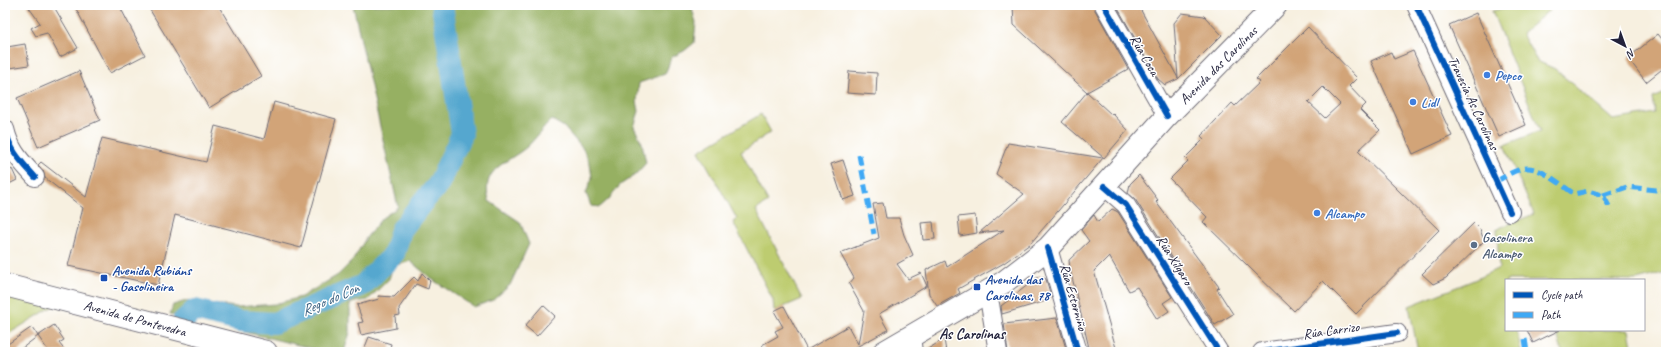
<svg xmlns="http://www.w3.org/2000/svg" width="1671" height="357" viewBox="0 0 1671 357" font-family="Caveat,sans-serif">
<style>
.green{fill:#bdcc6f;stroke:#707755}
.forest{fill:#96b062;stroke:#5c694e}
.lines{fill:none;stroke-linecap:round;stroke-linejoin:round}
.river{stroke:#54a7cf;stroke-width:22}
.building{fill:#d2a478;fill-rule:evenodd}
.minor-casing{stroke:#6d6a75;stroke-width:20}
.major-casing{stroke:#6d6a75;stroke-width:24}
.minor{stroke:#fff;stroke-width:18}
.major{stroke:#fff;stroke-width:22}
.quiet{stroke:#3fa9f5;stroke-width:5;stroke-dasharray:10 5;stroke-linecap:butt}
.cycleway-casing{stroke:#fff;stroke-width:8}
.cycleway{stroke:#0057b8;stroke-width:6}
.shop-dot{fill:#3f7fe0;stroke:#fff;stroke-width:1.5}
.service-dot{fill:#5c6f8a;stroke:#fff;stroke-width:1.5}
.transit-dot{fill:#1a4fb4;stroke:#fff;stroke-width:1.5}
.labels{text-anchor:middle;stroke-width:3;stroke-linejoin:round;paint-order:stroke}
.street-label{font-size:14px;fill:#22223b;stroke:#fff}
.shop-label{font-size:14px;font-weight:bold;fill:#366cbe;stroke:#fff;text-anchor:start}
.service-label{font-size:14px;font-weight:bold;fill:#4e5e75;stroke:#fff;text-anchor:start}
.transit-label{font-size:14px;font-weight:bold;fill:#164399;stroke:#fff;text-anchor:start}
.water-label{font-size:15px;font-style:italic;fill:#385e7e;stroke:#fff}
.neighbourhood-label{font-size:15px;font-weight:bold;fill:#22223b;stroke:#fff}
</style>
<rect width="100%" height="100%" fill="#fff"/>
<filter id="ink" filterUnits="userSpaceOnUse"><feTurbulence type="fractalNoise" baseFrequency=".025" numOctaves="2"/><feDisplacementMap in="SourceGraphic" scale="8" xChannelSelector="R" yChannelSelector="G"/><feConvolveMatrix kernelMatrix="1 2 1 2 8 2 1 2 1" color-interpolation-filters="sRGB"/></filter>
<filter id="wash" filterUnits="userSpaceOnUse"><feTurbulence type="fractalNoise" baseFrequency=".012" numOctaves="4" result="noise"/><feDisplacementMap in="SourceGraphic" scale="16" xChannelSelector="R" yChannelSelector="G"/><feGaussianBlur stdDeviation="0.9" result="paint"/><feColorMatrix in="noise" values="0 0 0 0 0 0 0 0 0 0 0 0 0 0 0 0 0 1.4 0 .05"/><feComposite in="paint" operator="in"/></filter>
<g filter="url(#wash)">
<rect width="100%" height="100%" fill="#f7f0e0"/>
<path class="green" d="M1516,5h39l-33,29 15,27 18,8 58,51 42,-7 -2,-15 13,-6v180l-29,8h-131v50h11l4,22h-103l-9,-46 65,-26 25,-12 -2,-39 37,-15 -30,-69 36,-14 -48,-120z
M761,114l10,18 -30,20 27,50 -12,8 46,89 -28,12 -1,-11 -40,-78 4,-3 -38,-68z
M5,285l58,15 -58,36z
M1556,330h73l4,22h-71z"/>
<path class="forest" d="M353,5h343l-4,4 4,13 -2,21 -10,8 -12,6 -7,17 -26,9 -2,18 2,10 -5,16 8,16 4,20 -11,12 -15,10 -10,13 -10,9 -9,-1 -5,-13 6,-15 -2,-14 -7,-15 -19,-22 -12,-7c-9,8 -16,18 -24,26 -21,18 -48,22 -39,55l31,21 9,22 -19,41 -17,15 -19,7 -41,-27 -23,-19 -17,5 -4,13 -21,21 -18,3v29l-6,20h-17l-157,-38 3,-9 13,-4 50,6 39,-3 26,-7 37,-22 15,-15 13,-22 16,-20 16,-11z"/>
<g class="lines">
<path class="river" d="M183,321l12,-11 45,11 34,2 89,-38 31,-31 7,-24 20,-26 17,-19 24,-51 -20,-129"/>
</g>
<g id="blocks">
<path class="building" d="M27,5h26l25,43 -18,9 -13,-24 -11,3 -5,-8 9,-5z
M74,5h45l26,50 -35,18z
M147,5h71l43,71 -52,32z
M1013,5h81l1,5 33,59 -41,23 -73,-67z
M1116,5h22l40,73 -4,-55 8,-10 22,3 18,19 -44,44 -13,6 -7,-6z
M1476,13l50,112 -27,12 -50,-112z
M1308,27l49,51 -8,8 17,18 -6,6 20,20 -22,21 81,79 -83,84 -33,-33 -29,30 -91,-89 4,-5 -37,-38 18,-18 -3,-3 19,-19 -3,-3 31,-33 3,3 25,-24 -4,-3zM1323,87l17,17 -15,14 -17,-16z
M1658,34l8,10v22l-20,16 -18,-24z
M25,44l4,21 -19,3 -3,-21z
M1413,51l39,85 -39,18 -42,-93 20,-9 3,7z
M79,71l21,49 -62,27 -21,-49z
M849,71l28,2 -1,22 -29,-2z
M1087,92l25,23 1,-1 15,16 -24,28 -42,-36z
M274,102l62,17 -35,129 -126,-33 -17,70 -90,-19 15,-58 -38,-30 -2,-8 -5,-5 3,-3 45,35 16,-59 104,24 9,-36 49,13z
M1008,143l95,15 -73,86 -26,19 -46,26 2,4 -23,13 -8,-12 -3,-24 19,-9 2,6 57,-37 -25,3 45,-39 -28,-20z
M843,160l12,36 -12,4 -12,-36z
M12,169l5,11 -12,6v-13z
M1139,175l19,25 -2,2 63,85 -2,2 16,25 -18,11 -80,-126 -7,-6 2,-9z
M883,203l3,15h13l5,17 9,20 -16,9 11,15 13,-6 6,13 -48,28 9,16 -41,22h-80l-5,-7 16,-9 -3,-5 8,-4 -9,-16 10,-5 23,44 41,-24 10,18 6,-33 -15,-27 5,-6 -14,-25 39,-15 -6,-34z
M1112,209l6,3 54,85 -9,6 6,8 -12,8 -20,-32 -8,4 -20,-35 -15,15 22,77 -16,4h-10l-20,-83 -1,-9 20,-19 -8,-11 13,-15 4,7z
M975,215l2,18 -17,3 -2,-19z
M933,222l2,17 -12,1 -2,-17z
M1474,223l6,6 4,12 -38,37 -13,6 -11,-10z
M422,273l8,8 -2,8 -12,-5 -17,24 1,7 -5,1 1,12 -35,7 -3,-12 5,-1 -6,-17 22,-6 -1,-3 16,1 20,-20 4,4z
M1039,276l7,3 5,17 -2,4 -47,14 -1,-8z
M543,305l12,11 -18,20 -12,-10z
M1057,318l10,34h-59l-4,-28z
M54,325l10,15 -5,3 7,9h-17l-11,-16z
M32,327l6,9 -21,16h-12v-6z
M1527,330h33l-27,13z
M369,337l22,7 -2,8h-26z
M944,339l2,13h-23z"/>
</g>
</g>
<g filter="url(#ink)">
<use href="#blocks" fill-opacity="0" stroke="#6d6a75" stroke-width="1"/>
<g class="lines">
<g class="minor-casing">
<path id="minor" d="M1104,5l63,111
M1416,5l94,207
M5,129c5,22 16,32 30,48
M1104,186l22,19 93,147
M1048,248l30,104
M986,292l4,12 8,48
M911,336l2,16
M1262,352l135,-19"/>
</g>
<g class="major-casing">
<path id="major" d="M5,285l261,67
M884,352l120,-70 44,-34 119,-132 109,-111"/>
</g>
<use href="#minor" class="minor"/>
<use href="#major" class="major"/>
<path class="quiet" d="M859,155l15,79
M1497,181c9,-5 20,-13 31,-13 14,0 35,18 46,26l14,-3 15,4 8,15
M1603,195l24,-8 39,4
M1525,339l2,13"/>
<g class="cycleway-casing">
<path id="cycleway" d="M1104,5l63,111
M1416,5l94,207
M5,129c5,22 16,32 30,48
M1104,186l22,19 93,147
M1048,248l30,104
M1262,352l135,-19"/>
</g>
<use href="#cycleway" class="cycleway"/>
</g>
</g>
<g class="shop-dot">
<circle cx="1487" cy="75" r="4"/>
<circle cx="1413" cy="102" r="4"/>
<circle cx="1317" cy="213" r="4"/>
</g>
<circle class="service-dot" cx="1474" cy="245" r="4"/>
<g class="transit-dot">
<rect x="100" y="274" width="8" height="8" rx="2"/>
<rect x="973" y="283" width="8" height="8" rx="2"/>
</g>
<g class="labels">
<g class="street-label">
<text transform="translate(1145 55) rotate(60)" y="5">Rúa Coca</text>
<text transform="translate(1218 65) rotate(-45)" y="5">Avenida das Carolinas</text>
<text transform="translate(1474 103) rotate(65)" y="5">Travesía As Carolinas</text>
<text transform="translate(1175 260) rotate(58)" y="5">Rúa Xílgaro</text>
<text transform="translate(1074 297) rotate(74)" y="5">Rúa Estorniño</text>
<text transform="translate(135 318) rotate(15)" y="5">Avenida de Pontevedra</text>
<text transform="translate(1331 330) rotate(-8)" y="5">Rúa Carrizo</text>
</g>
<g class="shop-label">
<text x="1495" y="80">Pepco</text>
<text x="1421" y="107">Lidl</text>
<text x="1325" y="218">Alcampo</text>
</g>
<g class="service-label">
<text x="1482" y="242">Gasolinera<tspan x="1482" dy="16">Alcampo</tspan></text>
</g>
<g class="transit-label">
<text x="112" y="275">Avenida Rubiáns<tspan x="112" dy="16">- Gasolineira</tspan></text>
<text x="985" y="284">Avenida das<tspan x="985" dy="16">Carolinas, 78</tspan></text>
</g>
<g class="water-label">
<text transform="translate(330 299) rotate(-24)" y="5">Rego do Con</text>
</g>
<g class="neighbourhood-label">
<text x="972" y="339">As Carolinas</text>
</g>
</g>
<rect width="1671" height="357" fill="none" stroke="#fff" stroke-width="20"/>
<rect x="1505" y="279" width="140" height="52" fill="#ffffff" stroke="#a7a7b1"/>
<rect x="1513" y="292" width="20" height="6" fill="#0057b8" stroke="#a7a7b1"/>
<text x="1541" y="299" font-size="12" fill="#22223b">Cycle path</text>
<rect x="1513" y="312" width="20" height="6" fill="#3fa9f5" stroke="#a7a7b1"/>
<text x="1541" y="319" font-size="12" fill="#22223b">Path</text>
<g transform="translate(1625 46) rotate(139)" stroke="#ffffff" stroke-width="3" paint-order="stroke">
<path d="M0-3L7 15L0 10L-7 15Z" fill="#22223b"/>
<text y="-6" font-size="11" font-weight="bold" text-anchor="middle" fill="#22223b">N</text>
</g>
</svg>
